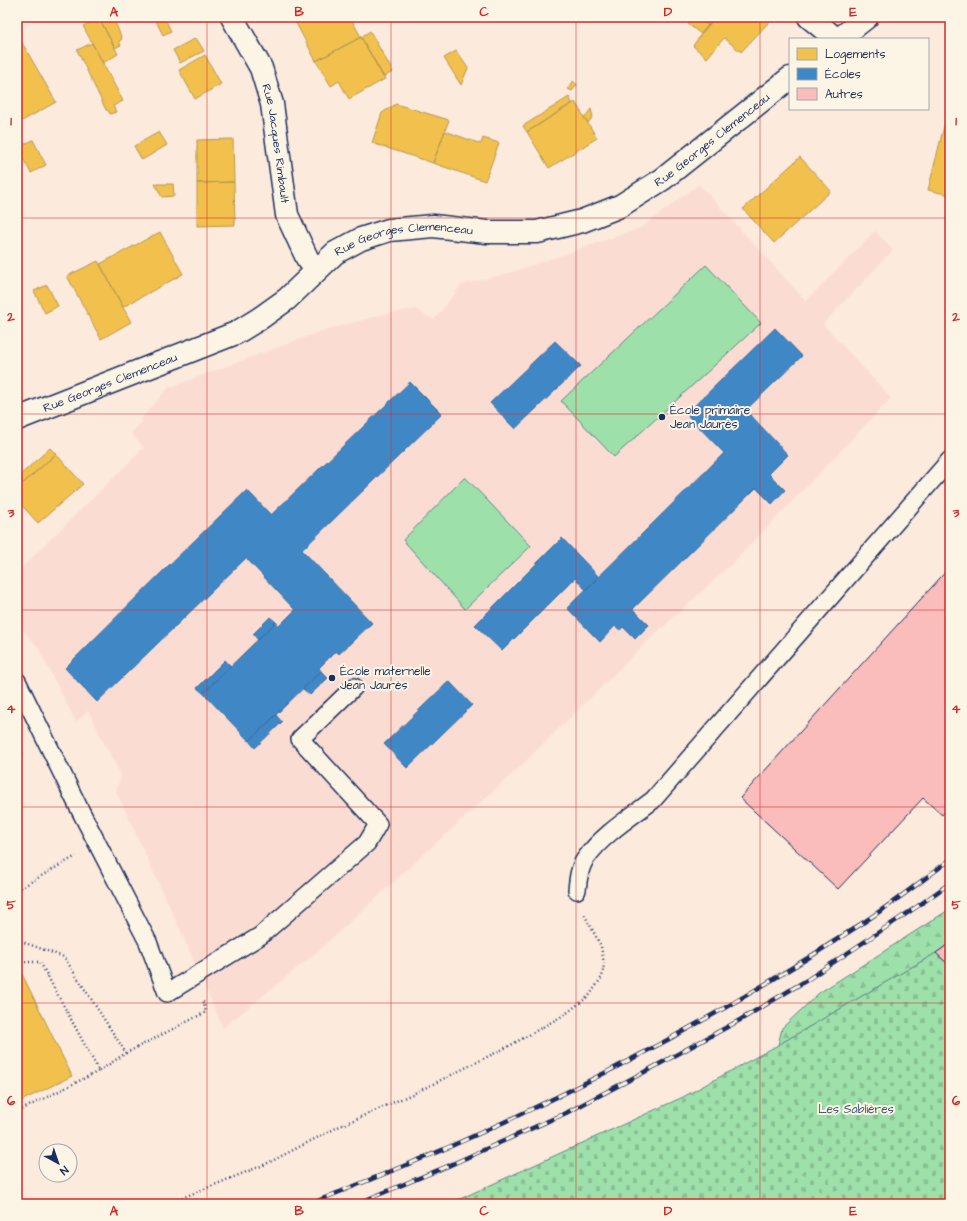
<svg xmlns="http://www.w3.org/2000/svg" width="967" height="1221" viewBox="0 0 967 1221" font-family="'Architects Daughter',sans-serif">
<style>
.built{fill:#fbdcd3}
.grass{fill:#9ee0aa;stroke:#5c8884}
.forest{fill:url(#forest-firs);stroke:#5c8884}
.cemetery{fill:url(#cemetery-stones);stroke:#5c8884}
.homes{fill:#f2c14e;stroke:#b29553}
.schools{fill:#3f88c5;stroke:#346da6}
.building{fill:#fabdbb;stroke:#1b2f5e}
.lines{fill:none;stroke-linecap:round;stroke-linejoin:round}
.service-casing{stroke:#1b2f5e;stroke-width:20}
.minor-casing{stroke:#1b2f5e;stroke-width:25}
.path{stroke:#1b2f5e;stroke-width:2.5;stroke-dasharray:1 3;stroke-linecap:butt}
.service{stroke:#fcf5e5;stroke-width:17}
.minor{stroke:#fcf5e5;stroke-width:22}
.rail-casing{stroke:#1b2f5e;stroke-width:4.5}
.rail{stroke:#fcf5e5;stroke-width:3;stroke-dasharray:9;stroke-linecap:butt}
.grid{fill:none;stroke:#d62828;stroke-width:1;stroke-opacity:0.55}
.poi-dot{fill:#1b2f5e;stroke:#fcf5e5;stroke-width:1.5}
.labels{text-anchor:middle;stroke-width:4;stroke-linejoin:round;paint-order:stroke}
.street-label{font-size:12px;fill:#1b2f5e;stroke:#fcf5e5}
.poi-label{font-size:12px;fill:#1b2f5e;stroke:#fcf5e5;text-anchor:start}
.park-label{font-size:12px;fill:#3c5b71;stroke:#fcf5e5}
.neatline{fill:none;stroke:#d62828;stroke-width:1.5}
.grid-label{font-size:13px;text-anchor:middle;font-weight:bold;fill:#d62828}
</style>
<defs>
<pattern id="forest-firs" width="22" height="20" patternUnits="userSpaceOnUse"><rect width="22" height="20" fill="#9ee0aa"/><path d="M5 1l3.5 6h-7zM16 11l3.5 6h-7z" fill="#88c095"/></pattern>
<pattern id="cemetery-stones" width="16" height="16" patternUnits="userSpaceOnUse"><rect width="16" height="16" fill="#9ee0aa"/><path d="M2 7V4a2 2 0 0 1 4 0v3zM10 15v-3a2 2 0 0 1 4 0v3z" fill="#88c095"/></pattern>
</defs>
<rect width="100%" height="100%" fill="#fceadd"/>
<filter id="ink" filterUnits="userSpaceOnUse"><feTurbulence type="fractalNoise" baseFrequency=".025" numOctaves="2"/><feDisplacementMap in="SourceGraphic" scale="8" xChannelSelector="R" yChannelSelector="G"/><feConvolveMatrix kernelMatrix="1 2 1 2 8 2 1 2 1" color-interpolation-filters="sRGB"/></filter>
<g filter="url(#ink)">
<path class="built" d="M699,184l107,117 69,-70 18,19 -70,74 68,74 -155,162 -86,79 -125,123 -208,190 -94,76 -44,-101 -63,-136 5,-15 -33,-65 -12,11 -39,-76 -16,-17 -4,-8v-49l127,-124 -13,-15 11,-11 -2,-2 28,-32 151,-56 61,-17 35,-6 19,11 27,-35 51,-13 129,-44z"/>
<path class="grass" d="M706,265l55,58 -147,134 -53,-56z
M465,477l66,69 -66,63 -62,-69z"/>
<path class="forest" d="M950,909v34l-14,10 -158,92 4,-17 37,-35z"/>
<path class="cemetery" d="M936,953l14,13v238h-501l234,-107 95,-52z"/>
<path class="homes" d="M100,17h13l9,22 -3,2 2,4 -6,3 -16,-30z
M154,17h10l7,14 -8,4z
M307,17h43l11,20 -45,24 -20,-38z
M694,17h3l11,8 -7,9 -13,-10z
M697,17h19l-8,8z
M716,17h49l5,4 -29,31 -17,-14 -17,20 -14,-12 8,-12z
M99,18l19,36 -15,9 -20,-37z
M370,31l23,41 -10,5 -22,-40z
M17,34l39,68 -34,19 -5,-9z
M361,37l24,42 -36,20 -10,-18 -8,5 -15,-25z
M196,38l8,13 -24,12 -7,-13z
M92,43l31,58 -10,5 3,6 -6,2 -2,-4h-2l-29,-60z
M456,51l12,17 -7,17 -17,-27z
M205,55l16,29 -26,15 -16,-29z
M573,81l4,4 -5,6 -4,-2z
M569,97l3,6 -45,29 -4,-6z
M575,102l22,36 -48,30 -22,-36z
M950,102v93l-22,-5z
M396,104l53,16 -16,43 -61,-20 10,-30z
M591,109l2,8 -5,6 -4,-5z
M445,131l36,13 2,-6 16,5 -14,38 -52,-18z
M159,132l8,13 -25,15 -8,-14z
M233,139l1,43 -37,1v-43z
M33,140l13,25 -15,8 -14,-25z
M800,157l31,34 -57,52 -31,-34z
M234,182l1,43 -38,1v-43z
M155,184h18l1,12 -12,1z
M160,232l23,42 -60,33 -23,-43z
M98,261l33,61 -30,17 -34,-63z
M47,285l11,21 -13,7 -11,-22z
M50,448l6,6 -33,29 -5,-6z
M56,454l27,30 -45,39 -21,-23v-11z
M17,742l6,12 -6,3z
M17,971l5,3 50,102 -55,27z"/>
<path class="schools" d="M775,328l27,28 -56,54 42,45 -19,19 16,16 -13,14 -16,-16 -123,121 16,16 -14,14 -12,-12 -3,3 -5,-4 -15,16 -33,-34 157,-155 -38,-39z
M555,341l26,25 -66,63 -25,-26z
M410,382l32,32 -140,136 70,73 -33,31 -3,-3 -17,17 2,3 -72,70 -46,-48 73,-71 3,4 16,-16 -49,-52 -149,144 -32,-34 102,-101 80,-77 24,25z
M562,538l37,39 -13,13 -11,-12 -73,73 -27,-26z
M270,617l6,5 -18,18 -5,-6z
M225,660l6,6 -28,27 -6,-5z
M321,671l7,7 -18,17 -7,-6z
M449,681l23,24 -65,63 -23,-24z
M276,715l6,7 -27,26 -6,-7z"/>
<path class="building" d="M950,567v239l-8,9 -19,-17 -85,91 -98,-91z
M950,943v23l-14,-13z"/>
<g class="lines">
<g class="service-casing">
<path id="service" d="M17,681l61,125 70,136 19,51 93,-57 107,-93 11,-19 -78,-85 54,-52
M577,890c1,-10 2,-23 9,-32 16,-23 45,-41 67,-58l297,-340"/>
</g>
<g class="minor-casing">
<g id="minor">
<path id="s1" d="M232,17l29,51 11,36 15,111 20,43 9,12"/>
<path d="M809,17l27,22"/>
<path d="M839,39l28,-22"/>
<path id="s2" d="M17,419l219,-86 23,-14 28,-20 48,-46 26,-14 28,-9 44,-4 54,6h50l45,-11 38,-15 43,-27 127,-101"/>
</g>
</g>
<path class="path" d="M17,890l59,-34
M17,940l47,17 62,96 80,-41 -3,-11
M17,962h23l59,109 -82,41
M99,1071l27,-18
M167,1204l99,-40 72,-37 81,-36 92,-46 53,-30 25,-19 13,-19 2,-13 -3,-18 -17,-32"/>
<use href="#service" class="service"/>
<use href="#minor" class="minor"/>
<g class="rail-casing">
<path id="rail" d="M310,1204c46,-19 93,-37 139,-57 141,-62 283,-138 412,-223 31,-20 60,-43 89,-64
M356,1204l92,-38 118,-53 86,-45 88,-48 67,-40 111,-74 32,-23"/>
</g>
<use href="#rail" class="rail"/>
</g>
</g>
<path class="grid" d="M207,17v1187M391,17v1187M576,17v1187M760,17v1187M17,218h933M17,414h933M17,610h933M17,807h933M17,1003h933"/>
<g class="poi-dot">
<circle cx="662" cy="417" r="4"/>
<circle cx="332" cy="678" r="4"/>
</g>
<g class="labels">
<g class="street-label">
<text dy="4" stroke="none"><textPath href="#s2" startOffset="771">Rue Georges Clemenceau</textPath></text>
<text dy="4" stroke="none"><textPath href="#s1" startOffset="136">Rue Jacques Rimbault</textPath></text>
<text dy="4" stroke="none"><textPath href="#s2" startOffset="435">Rue Georges Clemenceau</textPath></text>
<text dy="4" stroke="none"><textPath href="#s2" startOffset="100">Rue Georges Clemenceau</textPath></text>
</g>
<g class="poi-label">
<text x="670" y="414">École primaire<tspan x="670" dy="14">Jean Jaurès</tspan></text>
<text x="340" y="675">École maternelle<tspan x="340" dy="14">Jean Jaurès</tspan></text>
</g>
<g class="park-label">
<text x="856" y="1113">Les Sablières</text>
</g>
</g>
<rect width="967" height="1221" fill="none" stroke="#fcf5e5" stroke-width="44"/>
<rect x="789" y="38" width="140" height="72" fill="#fcf5e5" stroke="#a2a6af"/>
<rect x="797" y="48" width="20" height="12" fill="#f2c14e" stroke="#a2a6af"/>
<text x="825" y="58" font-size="12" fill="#1b2f5e">Logements</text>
<rect x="797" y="68" width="20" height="12" fill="#3f88c5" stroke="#a2a6af"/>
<text x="825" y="78" font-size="12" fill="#1b2f5e">Écoles</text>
<rect x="797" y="88" width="20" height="12" fill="#fabdbb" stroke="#a2a6af"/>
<text x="825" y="98" font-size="12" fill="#1b2f5e">Autres</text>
<g transform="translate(58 1163) rotate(140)"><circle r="19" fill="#fcf5e5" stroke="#a2a6af"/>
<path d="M0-3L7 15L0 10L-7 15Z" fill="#1b2f5e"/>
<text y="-6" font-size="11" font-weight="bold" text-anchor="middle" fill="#1b2f5e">N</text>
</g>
<rect x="22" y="22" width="923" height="1177" class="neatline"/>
<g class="grid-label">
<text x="114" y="16">A</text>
<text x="299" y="16">B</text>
<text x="484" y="16">C</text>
<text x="668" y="16">D</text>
<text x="853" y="16">E</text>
<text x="11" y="125">1</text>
<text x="956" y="125">1</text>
<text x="11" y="321">2</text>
<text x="956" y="321">2</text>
<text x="11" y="517">3</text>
<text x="956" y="517">3</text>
<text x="11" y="713">4</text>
<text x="956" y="713">4</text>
<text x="11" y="909">5</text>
<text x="956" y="909">5</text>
<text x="11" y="1105">6</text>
<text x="956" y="1105">6</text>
<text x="114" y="1215">A</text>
<text x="299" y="1215">B</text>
<text x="484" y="1215">C</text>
<text x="668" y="1215">D</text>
<text x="853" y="1215">E</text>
</g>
</svg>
